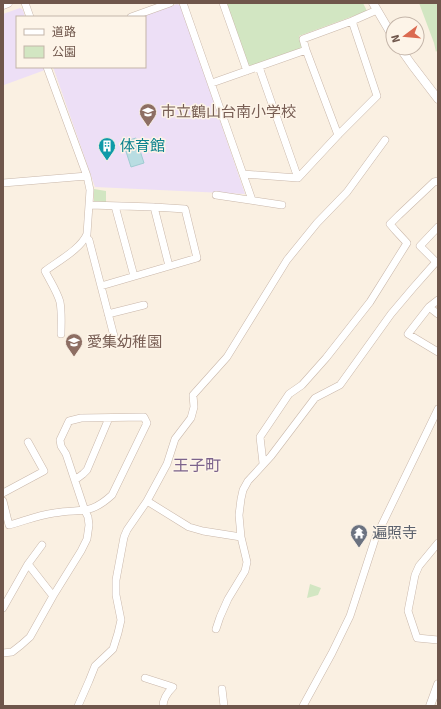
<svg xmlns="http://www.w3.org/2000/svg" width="441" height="709" viewBox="0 0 441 709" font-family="Signika,'Noto Sans JP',sans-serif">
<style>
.education{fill:#eddff6}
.green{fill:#d2e6c2}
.water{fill:#b9dde2;stroke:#a0ccd2}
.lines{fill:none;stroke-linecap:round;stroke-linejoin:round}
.minor-casing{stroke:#c9b7aa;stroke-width:8}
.tertiary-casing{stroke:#c9b7aa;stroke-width:9}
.minor{stroke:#fff;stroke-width:7}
.tertiary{stroke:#fff;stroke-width:8}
.labels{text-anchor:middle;stroke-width:3;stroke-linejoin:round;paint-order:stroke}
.education-label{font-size:15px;fill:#785e54;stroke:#fdf4e8;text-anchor:start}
.culture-label{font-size:15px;fill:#0d838f;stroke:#fdf4e8;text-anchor:start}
.worship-label{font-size:15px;fill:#5b616d;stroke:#fdf4e8;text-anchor:start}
.neighbourhood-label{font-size:16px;fill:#7c638c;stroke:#fdf4e8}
</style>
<rect width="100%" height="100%" fill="#faf0e2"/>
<path class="education" d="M177,4l4,2 64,188 -150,-7 -42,-120h92v-50h-5z
M20,8l3,2 2,7h-8v50h27l1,3 -41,15 -1,-71z"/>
<path class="green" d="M226,3h137l4,8 -68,25 3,8 -2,5 -48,17 -4,-2z
M419,3h19v46l-2,3 -2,-9z
M94,189l12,2v11h-12z
M310,584l11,4 -3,7 -11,3z"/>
<path class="water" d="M136,138l8,25 -13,4 -8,-25z"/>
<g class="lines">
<g class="minor-casing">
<path id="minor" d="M25,3l5,14
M183,3l69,197
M223,3l24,68
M131,17l39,-14
M306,50l32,85
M47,67l40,109 3,14 -3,44c-6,15 -29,27 -42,37 5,10 12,20 15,31 2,11 1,22 1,32
M259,67l39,111
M212,83l94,-33 -3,-11 49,-18 25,-11
M243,174l55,4 40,-43 39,-39 -25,-75
M3,183l84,-7
M216,195l66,10
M90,205l64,2 31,2 12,49 -96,28
M115,206l19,70
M154,207l15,59
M86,237l3,3 26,100
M438,300l-9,7 -21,27 30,18
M429,307l9,7
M108,314l36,-9
M263,463l-3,-26 29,-43 13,-9 24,-27 44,-56 37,-59 -12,-13 -5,-6 9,-9 35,-33 4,-1
M75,480l8,-6 4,-4 22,-52
M3,493l41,-22 -16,-29
M3,501l6,24c15,-4 30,-10 45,-12 27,-5 35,3 58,-18l35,-72 -3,-6 -63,1 -12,3 -9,19 1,6 5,8 19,57 3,6 1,8 -2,14 -6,12 -28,45 -23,41 -9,8 -9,7 -9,1
M147,501l42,26 14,4 38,6 -2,-22 2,-16 2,-9 5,-9 23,-25 44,-58 25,-13 51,-71 22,-26 23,-26 -16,-16 18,-19
M438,543l-19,23 -4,9 -7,36 9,27 21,2
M28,564l25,32
M3,608l25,-44 14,-19
M216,629l4,-12 8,-18 17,-28 2,-9 -6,-25
M145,678l28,9c-5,5 -10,12 -10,19
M222,689l2,17
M78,706l11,-25 6,-15 18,-17 5,-16 3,-13 -5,-25v-15l8,-43 3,-7 20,-29 20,-37 8,-25 16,-21 3,-11 -1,-12 34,-38 60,-97 30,-37 30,-31 38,-52
M303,706l29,-53 18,-37 25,-77 63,-130"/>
</g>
<g class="tertiary-casing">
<path id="tertiary" d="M373,3l20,34
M3,5l5,-2
M400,48l12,17 26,34
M430,706l8,-22"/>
</g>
<use href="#minor" class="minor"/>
<use href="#tertiary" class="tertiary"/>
</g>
<defs>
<g id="school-pin" transform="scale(0.9)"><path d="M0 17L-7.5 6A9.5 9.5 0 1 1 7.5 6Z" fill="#8d6e63" stroke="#fdf4e8"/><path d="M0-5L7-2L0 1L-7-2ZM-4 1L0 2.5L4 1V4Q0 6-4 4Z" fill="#fff"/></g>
<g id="building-pin" transform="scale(0.9)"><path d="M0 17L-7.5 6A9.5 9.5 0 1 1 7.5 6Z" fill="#0f9aa8" stroke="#fdf4e8"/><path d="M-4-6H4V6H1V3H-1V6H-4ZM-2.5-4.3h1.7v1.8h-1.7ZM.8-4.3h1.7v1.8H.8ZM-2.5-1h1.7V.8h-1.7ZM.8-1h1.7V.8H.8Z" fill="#fff"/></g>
<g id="temple-pin" transform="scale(0.9)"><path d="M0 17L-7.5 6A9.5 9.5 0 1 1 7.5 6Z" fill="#6b7280" stroke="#fdf4e8"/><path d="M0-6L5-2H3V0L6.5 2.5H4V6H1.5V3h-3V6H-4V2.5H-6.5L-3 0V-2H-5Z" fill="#fff"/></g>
</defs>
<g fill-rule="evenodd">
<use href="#school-pin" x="148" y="112"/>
<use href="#building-pin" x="107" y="146"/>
<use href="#school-pin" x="74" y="342"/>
<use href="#temple-pin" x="359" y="533"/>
</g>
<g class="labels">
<g class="education-label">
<text x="161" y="117">市立鶴山台南小学校</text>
<text x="87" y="347">愛集幼稚園</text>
</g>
<g class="culture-label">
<text x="120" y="151">体育館</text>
</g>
<g class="worship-label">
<text x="372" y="538">遍照寺</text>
</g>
<g class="neighbourhood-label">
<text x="197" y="471">王子町</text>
</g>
</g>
<rect width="441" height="709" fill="none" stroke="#6f564b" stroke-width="8"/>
<rect x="16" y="16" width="130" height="52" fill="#fdf4e8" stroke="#c4b5a9"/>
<rect x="24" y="29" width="20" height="6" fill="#ffffff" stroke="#c4b5a9"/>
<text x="52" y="36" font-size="12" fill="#6f564b">道路</text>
<rect x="24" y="46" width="20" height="12" fill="#d2e6c2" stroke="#c4b5a9"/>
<text x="52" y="56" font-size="12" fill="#6f564b">公園</text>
<g transform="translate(405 36) rotate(254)"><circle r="19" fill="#fdf4e8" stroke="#c4b5a9"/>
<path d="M0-3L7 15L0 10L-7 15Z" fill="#db6a50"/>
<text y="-6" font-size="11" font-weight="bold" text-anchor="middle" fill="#6f564b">N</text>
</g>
</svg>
